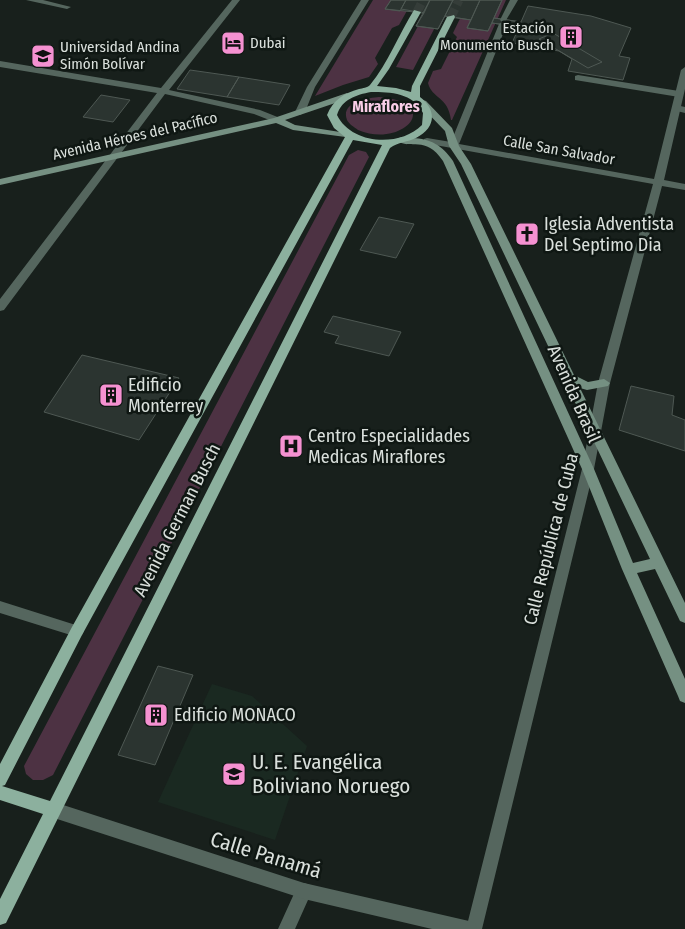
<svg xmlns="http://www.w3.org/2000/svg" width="685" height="929" viewBox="0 0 685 929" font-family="'Fira Sans Condensed',sans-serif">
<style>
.built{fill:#1a2921}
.green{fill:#4d3243}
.building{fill:#2b3430;stroke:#4e5853}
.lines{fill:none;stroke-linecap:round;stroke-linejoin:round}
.primary-tunnel{stroke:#353d39;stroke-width:9;stroke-dasharray:9 4.5;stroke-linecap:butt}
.service{fill:#55665e;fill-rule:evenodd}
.minor{fill:#55665e;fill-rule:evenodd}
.tertiary{fill:#55665e;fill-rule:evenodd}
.secondary{fill:#759082;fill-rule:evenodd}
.primary{fill:#8cb09e;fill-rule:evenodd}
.labels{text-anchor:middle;stroke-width:5;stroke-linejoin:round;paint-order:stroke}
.far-poi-label{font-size:15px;fill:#dae0dc;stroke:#0f1713;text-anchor:start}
.far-street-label{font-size:15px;fill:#dae0dc;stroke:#0f1713}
.far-quarter-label{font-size:16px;font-weight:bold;fill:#f9cde7;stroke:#0f1713}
.poi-label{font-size:18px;fill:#dae0dc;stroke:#0f1713;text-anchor:start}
.street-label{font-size:18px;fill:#dae0dc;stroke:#0f1713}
.near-poi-label{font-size:21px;fill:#dae0dc;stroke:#0f1713;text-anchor:start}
.near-street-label{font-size:21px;fill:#dae0dc;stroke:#0f1713}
</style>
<rect width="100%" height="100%" fill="#18201c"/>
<path class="built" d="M212,684l40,12 55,50 -32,94 -117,-38z"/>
<path class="green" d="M373,0h40l-14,25 -7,3 -17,30 3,6 -9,13 -26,8 -28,11z
M432,0h17l-36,70 -17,-3z
M469,0h37l-54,120h-1c-3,-24 -19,-21 -23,-37l5,-12 8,-2 16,-32 -4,-4z
M379,97c66,6 23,52 -21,33 -4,-3 -9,-6 -11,-10 -7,-18 21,-22 32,-23z
M358,150l8,2 3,5 -316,618 -10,5h-10l-7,-6 -2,-8 325,-611z"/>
<path class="building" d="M391,0h15l-6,11 -15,-2z
M391,0h111l-8,18 27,4 7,-16 63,10 40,12 -12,28 11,2 -7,22 -55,-9 4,-12 -13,-8 -47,-8 7,-16 -27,-4 -4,8 -21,-3 4,-8 -26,-4 -7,13 -22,-3 8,-13 -39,-4z
M406,0h24l-6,13 -23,-4z
M430,0h23l-15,29 -22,-3z
M453,0h27l-9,20 -26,-4z
M480,0h22l-14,31 -21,-3z
M494,18l27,4 -2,5 -27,-4z
M553,33l49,29 -14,6 -49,-29z
M190,70l49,7 -12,20 -50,-8z
M239,77l51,8 -11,20 -52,-8z
M101,95l29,5 -17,22 -30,-5z
M379,217l35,7 -18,34 -36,-8z
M333,316l68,16 -12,24 -54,-13 4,-7 -15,-4z
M82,355l97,23 -40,62 -95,-28z
M631,386l43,10 -2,19 13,5v31l-66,-21z
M158,666l35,9 -38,90 -37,-10z"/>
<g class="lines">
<path class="primary-tunnel" d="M417,12l6,-12
M451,17l8,-17"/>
<path class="service" d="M26,0h17l28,7 -4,2z
M578,75l101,16 4,3 -4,3 -104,-17v-4z
M676,105l9,2v6l-12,-3v-4z"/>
<path class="minor" d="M232,0h8l-71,90 91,20 20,8v4l-3,1 -23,-9 -89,-20 -161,216 -4,1v-12l157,-206 -157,-26v-6l161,27z
M361,0h8l-54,87 -10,25 -5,3 -3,-1 -2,-2 12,-25z
M510,0h8l-13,22 2,2 -48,120 195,35 27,-109 4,-3v22l-21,91 21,4v6l-23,-4 -52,197 -16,86 -112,460h-16l116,-460 16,-86 55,-199 -229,-41v-4l3,-1 24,4 48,-118 3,-2 -2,-2z
M0,601l82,26 2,4 -2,4 -5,2 -77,-24z
M304,883l6,2 2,6 -17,38h-17l20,-44z"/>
<path class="tertiary" d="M54,802l250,81 165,38 6,2 2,6h-45l-128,-30 -250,-81 -6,-3 -2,-5 2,-5z"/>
<path class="secondary" d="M347,93l4,3 -1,2 -65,22 10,5 58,9v4l-60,-8 -17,-7 -276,62v-6l274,-61z
M423,100l3,1 26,27 7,18 12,18 103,211 14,7 16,-3 6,4 -2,3 -21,4 -7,-2 105,215v20l-5,-2 -25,-52 -18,4 48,106v24l-5,-2 -2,-5 -56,-127 -40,-100 -139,-308c-18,-27 -32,-10 -47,-21 5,-4 10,-3 16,-2 19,1 30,7 41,23l141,308 39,94 17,-4 -189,-395 -12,-18 -4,-15 -27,-28z"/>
<path class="primary" d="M414,10l7,2 -32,57 -12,17 19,2 15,4 1,-6 35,-69 7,-2 1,2 -35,69v11c17,13 16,31 -4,41 -8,4 -18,4 -26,10l-384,775 -6,2v-26l43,-85 -43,-14v-36l72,-137 273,-490 -11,-9 -7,-13c6,-15 17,-22 32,-26 4,-1 8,-1 11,-4 18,-22 29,-51 44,-75zM371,92c20,0 42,1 52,21l-1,12c-23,23 -71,19 -85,-10 5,-16 19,-20 34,-23zM353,140l29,5 -332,656 -48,-15 3,-1 77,-150z"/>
</g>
<defs>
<g id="building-square" transform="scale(1.25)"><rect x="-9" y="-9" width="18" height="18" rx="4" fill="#f591d1" stroke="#0f1713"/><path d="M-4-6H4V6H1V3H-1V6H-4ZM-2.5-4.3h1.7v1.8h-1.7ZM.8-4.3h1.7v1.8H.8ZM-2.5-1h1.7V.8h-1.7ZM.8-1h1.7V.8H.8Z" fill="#111"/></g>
<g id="hotel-square" transform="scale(1.25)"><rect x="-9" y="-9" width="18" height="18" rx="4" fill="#f591d1" stroke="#0f1713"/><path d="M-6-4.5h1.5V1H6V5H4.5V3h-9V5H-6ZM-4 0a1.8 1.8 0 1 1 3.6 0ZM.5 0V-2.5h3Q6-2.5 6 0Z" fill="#111"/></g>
<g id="university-square" transform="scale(1.25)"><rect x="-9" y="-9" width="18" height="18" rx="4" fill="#f591d1" stroke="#0f1713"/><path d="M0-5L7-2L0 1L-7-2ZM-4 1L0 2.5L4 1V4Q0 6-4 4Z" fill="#111"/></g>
<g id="church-square" transform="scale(1.25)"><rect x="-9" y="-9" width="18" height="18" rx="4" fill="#f591d1" stroke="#0f1713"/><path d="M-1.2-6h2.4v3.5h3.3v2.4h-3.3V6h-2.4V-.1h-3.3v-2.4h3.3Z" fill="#111"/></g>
<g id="hospital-square" transform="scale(1.25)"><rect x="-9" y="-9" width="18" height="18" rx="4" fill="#f591d1" stroke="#0f1713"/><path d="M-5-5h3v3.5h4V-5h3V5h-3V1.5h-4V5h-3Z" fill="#111"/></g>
<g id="school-square" transform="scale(1.25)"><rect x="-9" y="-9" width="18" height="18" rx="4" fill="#f591d1" stroke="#0f1713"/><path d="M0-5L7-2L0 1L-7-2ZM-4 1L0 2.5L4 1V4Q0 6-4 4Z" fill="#111"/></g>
</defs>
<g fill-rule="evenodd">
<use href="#building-square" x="571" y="37"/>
<use href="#hotel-square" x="233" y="43"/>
<use href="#university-square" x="43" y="56"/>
<use href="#church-square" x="527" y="234"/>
<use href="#building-square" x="111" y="395"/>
<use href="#hospital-square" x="291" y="446"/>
<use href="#building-square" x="156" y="715"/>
<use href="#school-square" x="234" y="774"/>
</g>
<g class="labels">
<g class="far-poi-label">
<text x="554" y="33" text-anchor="end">Estación<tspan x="554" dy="17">Monumento Busch</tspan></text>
<text x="250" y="48">Dubai</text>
<text x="60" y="52">Universidad Andina<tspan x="60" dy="17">Simón Bolívar</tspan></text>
</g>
<g class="far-street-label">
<text transform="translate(135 136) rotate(-13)" y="5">Avenida Héroes del Pacífico</text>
<text transform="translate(559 150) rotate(10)" y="5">Calle San Salvador</text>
</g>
<g class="far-quarter-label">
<text x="386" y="112">Miraflores</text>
</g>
<g class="poi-label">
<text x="544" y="230">Iglesia Adventista<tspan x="544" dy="21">Del Septimo Dia</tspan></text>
<text x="128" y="391">Edificio<tspan x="128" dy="21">Monterrey</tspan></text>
<text x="308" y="442">Centro Especialidades<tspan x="308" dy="21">Medicas Miraflores</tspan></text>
<text x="174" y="721">Edificio MONACO</text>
</g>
<g class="street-label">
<text transform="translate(574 394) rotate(66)" y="6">Avenida Brasil</text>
<text transform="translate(177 520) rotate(-63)" y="6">Avenida German Busch</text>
<text transform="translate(551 539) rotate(-76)" y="6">Calle República de Cuba</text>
</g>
<g class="near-poi-label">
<text x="252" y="769">U. E. Evangélica<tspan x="252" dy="24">Boliviano Noruego</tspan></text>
</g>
<g class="near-street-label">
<text transform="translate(266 855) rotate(17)" y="7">Calle Panamá</text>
</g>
</g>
</svg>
